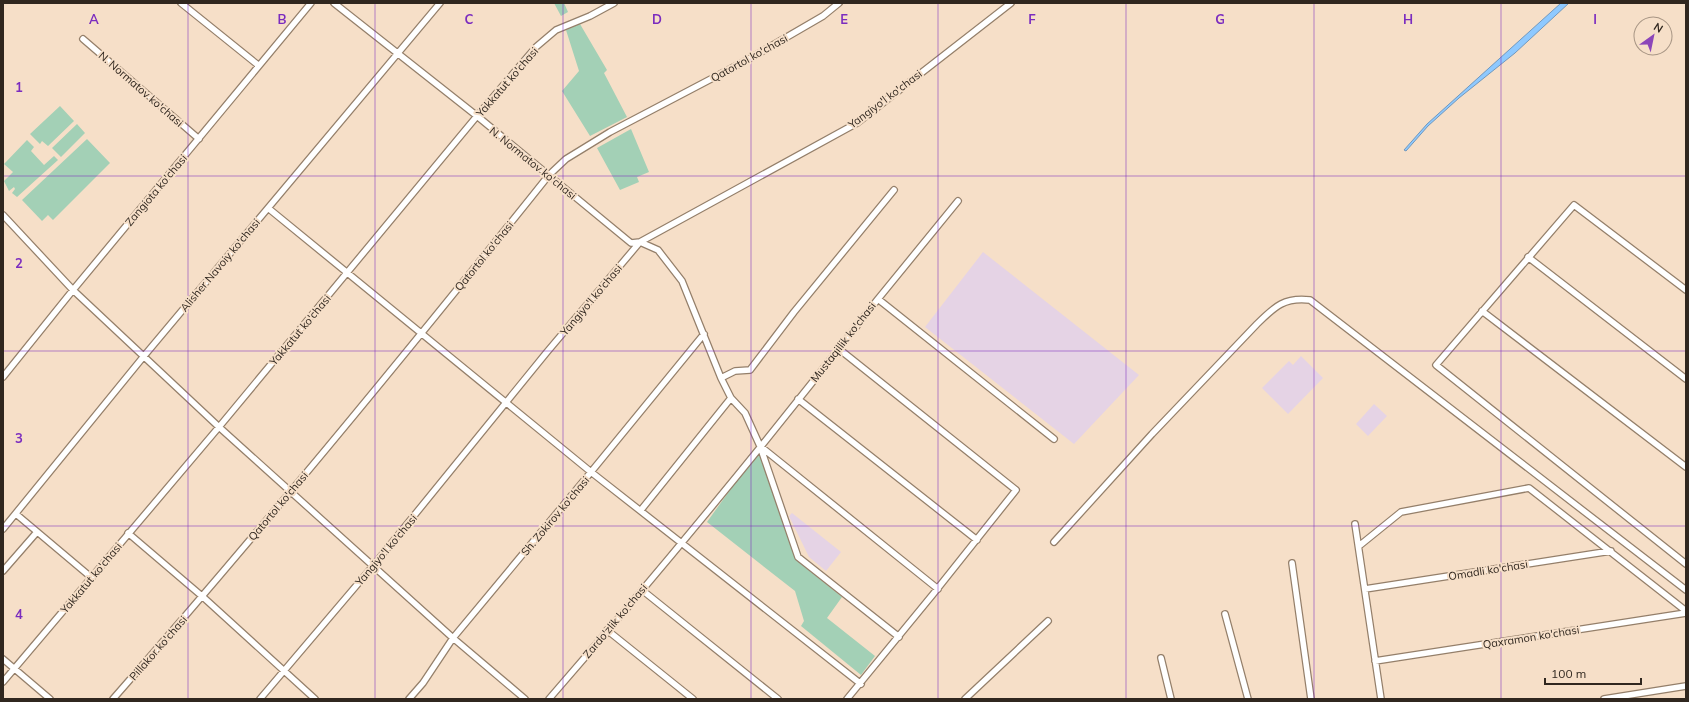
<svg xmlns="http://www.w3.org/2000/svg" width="1689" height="702" viewBox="0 0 1689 702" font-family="Mulish,sans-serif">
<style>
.industrial{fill:#e5d3e5}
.green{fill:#a3d0b6}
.water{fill:#8ec9ff;stroke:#7298bc}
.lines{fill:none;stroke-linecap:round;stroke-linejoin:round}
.minor-casing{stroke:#947f6a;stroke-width:8}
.minor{stroke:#fff;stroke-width:5.5}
.grid{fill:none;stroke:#7b2cbf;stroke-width:1;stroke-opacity:0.55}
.labels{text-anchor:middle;stroke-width:4;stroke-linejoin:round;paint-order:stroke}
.street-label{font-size:11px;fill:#30271f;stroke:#f6dfc8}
.grid-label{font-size:13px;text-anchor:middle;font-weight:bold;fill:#7b2cbf;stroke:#f6dfc8;stroke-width:4;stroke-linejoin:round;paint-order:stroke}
</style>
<rect width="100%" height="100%" fill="#f6dfc8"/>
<path class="industrial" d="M983,252l156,123 -65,69 -149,-117z
M1301,356l22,22 -35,36 -26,-26 27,-27 4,4z
M1374,404l13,12 -19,20 -12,-12z
M792,513l49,39 -15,19 -17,-14 -20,-41z"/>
<path class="green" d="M554,3h10l4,9 -7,4z
M580,24l27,46 -3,3 23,44 -37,19 -28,-45 17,-20 -13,-41z
M60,106l14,15 -26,25 -6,-5 -2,3 -10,-10z
M77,124l8,9 -24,24 -9,-9z
M631,129l18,43 -12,5 2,5 -19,8 -23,-42z
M87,139l23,24 -57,57 -5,-5 -6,6 -20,-21z
M27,140l7,7 -3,4 13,14 10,-9 4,4 -41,37 -5,-4 3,-4 -1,-2 -5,4 -5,-10 9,-9 -9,-8z
M758,451l38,109 46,37 -15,21 48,38 -14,19 -60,-49 3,-5 -9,-30 -88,-69z"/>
<path class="water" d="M1561,3h8l-54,50 -56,45 -31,28 -22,25 -2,-1 23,-26z"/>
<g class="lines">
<g class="minor-casing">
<path id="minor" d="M181,3l77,62
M334,3l143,113 154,127 9,-1 18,8 24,31 39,97 10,20 14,15 15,33 38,111 101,80
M83,39l116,100
M268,208l323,264 270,212
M3,215l70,75 146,137 234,211 72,61
M1528,257l158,122
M1686,290l-112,-85 -138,160 250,199
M878,299l80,-98
M1482,311l204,156
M839,349l177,141 -82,103 -87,106
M3,377l70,-87 238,-287
M721,378l14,-7 15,-1 44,-58 100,-122
M798,399l179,141
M760,446l178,143
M641,510l90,-112
M16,514l76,64
M1355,524l26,175
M3,529l141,-173 296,-353
M128,533l75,64 112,102
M1054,542l98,-108 105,-110c18,-18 28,-27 53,-24l376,290
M1359,546l42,-34 128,-24 157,123
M1292,563l19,136
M3,571l34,-39
M1365,589l246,-38
M642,590l136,109
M1225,614l23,85
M607,630l86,69
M1161,658l10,41
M3,659l47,40
M1375,661l311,-48
M3,682l216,-255 258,-311 59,-69 20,-17 34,-14 24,-13
M113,699c150,-171 294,-346 436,-524l17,-16 44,-27 139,-73 74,-43 16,-13
M260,699l113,-133 174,-214 93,-110 217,-119 154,-120
M409,699l14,-16 30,-45 138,-166 113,-138
M549,699c113,-130 223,-264 329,-400l176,140
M965,699l83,-78
M1604,699l82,-13"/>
</g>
<use href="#minor" class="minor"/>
</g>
<path class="grid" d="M188,3v696M375,3v696M563,3v696M751,3v696M938,3v696M1126,3v696M1314,3v696M1501,3v696M3,176h1683M3,351h1683M3,526h1683"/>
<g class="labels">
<g class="street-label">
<text transform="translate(749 58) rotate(-29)" y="4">Qatortol ko'chasi</text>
<text transform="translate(507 82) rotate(-49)" y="4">Yakkatut ko'chasi</text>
<text transform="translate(141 89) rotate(41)" y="4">N. Normatov ko'chasi</text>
<text transform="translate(885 99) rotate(-37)" y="4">Yangiyo'l ko'chasi</text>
<text transform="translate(533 163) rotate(39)" y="4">N. Normatov ko'chasi</text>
<text transform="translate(156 190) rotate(-50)" y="4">Zangiota ko'chasi</text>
<text transform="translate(484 256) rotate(-51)" y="4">Qatortol ko'chasi</text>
<text transform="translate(220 265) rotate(-50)" y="4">Alisher Navoiy ko'chasi</text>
<text transform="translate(591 300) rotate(-50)" y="4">Yangiyo'l ko'chasi</text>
<text transform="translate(300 330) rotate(-50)" y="4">Yakkatut ko'chasi</text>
<text transform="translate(843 342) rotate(-52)" y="4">Mustaqillik ko'chasi</text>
<text transform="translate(278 506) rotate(-50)" y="4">Qatortol ko'chasi</text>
<text transform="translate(555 516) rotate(-50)" y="4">Sh. Zokirov ko'chasi</text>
<text transform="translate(386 550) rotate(-50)" y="4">Yangiyo'l ko'chasi</text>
<text transform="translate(1488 570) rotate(-9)" y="4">Omadli ko'chasi</text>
<text transform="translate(91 578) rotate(-50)" y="4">Yakkatut ko'chasi</text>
<text transform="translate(615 621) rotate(-50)" y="4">Zardo'zlik ko'chasi</text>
<text transform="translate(1531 637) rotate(-9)" y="4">Qaxramon ko'chasi</text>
<text transform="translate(158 648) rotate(-49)" y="4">Pillakor ko'chasi</text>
</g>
</g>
<g class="grid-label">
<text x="94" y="24">A</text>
<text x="282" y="24">B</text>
<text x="469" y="24">C</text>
<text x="657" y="24">D</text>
<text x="844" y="24">E</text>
<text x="1032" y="24">F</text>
<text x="1220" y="24">G</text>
<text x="1408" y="24">H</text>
<text x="1595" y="24">I</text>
<text x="19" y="92">1</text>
<text x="19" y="268">2</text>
<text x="19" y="443">3</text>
<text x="19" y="619">4</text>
</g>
<rect width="1689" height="702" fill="none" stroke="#30271f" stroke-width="8"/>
<g transform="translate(1653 36) rotate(33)"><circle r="19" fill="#f6dfc8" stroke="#a79584"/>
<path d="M0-3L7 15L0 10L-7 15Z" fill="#8c46b9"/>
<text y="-6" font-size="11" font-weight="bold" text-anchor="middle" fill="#30271f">N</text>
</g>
<path d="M1545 678v6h96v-6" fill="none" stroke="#30271f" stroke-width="2"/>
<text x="1551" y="678" font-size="12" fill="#30271f" stroke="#f6dfc8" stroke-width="3" paint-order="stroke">100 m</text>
</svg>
